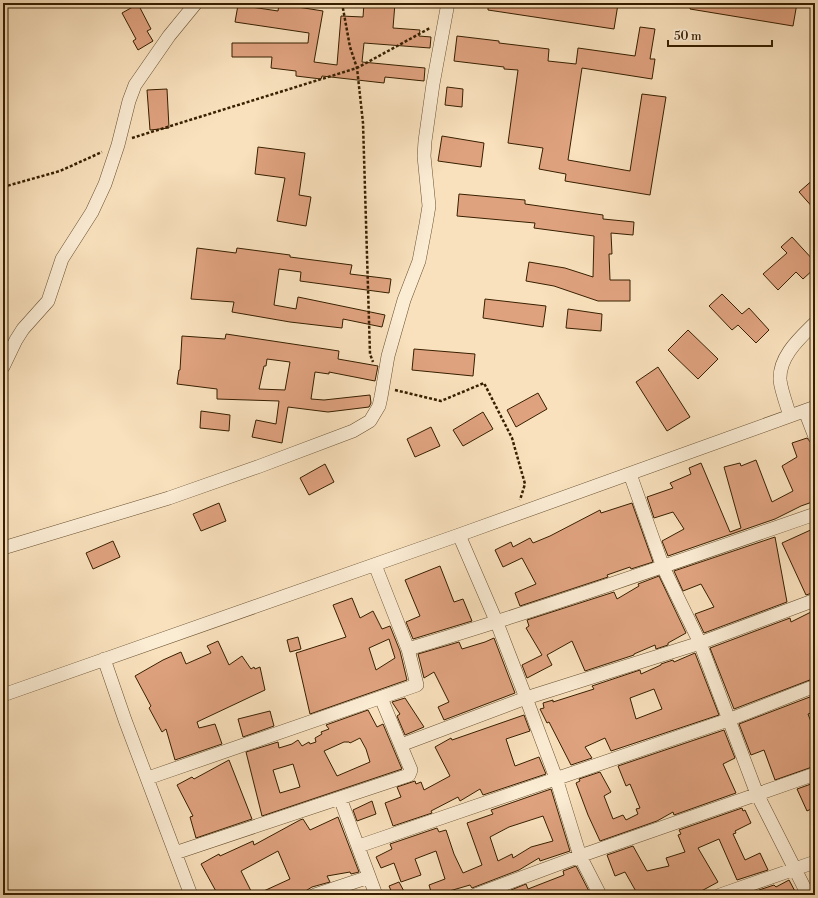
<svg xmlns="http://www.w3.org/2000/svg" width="818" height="898" viewBox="0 0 818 898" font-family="'Libre Bodoni',serif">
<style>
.building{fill:#dfa27f;stroke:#371f00;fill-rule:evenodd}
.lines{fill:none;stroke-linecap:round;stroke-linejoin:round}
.minor-casing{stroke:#68502f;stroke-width:14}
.path{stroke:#371f00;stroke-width:2.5;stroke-dasharray:3 2;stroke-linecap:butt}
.minor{stroke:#fbecd4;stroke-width:13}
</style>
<rect width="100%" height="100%" fill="#f9e1bd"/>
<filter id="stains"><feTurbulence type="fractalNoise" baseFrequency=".005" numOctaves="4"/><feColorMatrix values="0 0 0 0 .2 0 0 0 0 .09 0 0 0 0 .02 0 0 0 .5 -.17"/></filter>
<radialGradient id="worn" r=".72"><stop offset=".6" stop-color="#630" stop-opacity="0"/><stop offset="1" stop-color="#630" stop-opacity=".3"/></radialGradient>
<path class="building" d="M364,3h31l-2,25 27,2 -1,6 12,1 -1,11 -66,-5 -2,19 63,6 -1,13 -39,-4 -1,6 -62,-7 -1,3 -25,-3v-5l-25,-3 1,-11h-40v-14h76l1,-10 -74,-11 3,-17 40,6 1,-7 44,7 -9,51 23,3 4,-49 22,1z
M488,3h121l9,1 -4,25 -126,-19z
M691,3h106l-4,23 -103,-17z
M138,4l13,25 -4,2 6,10 -15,9 -5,-9 3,-2 -14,-26z
M640,27l15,2 -5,30h5l-3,20 -70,-11 -14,92 62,11 12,-77 24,3 -16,98 -85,-14 1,-7 -27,-5 4,-21 -35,-5 10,-73 -14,-1v-2l-50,-6 3,-25 42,5v2l50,6 -1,12 28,3 2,-16 57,8z
M447,87l16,2 -1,18 -17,-2z
M167,89l2,39 -19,2 -3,-40z
M442,136l42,7 -3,24 -43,-6z
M258,147l47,6 -6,42 12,2 -5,29 -29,-5 8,-43 -30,-4z
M815,178v32l-16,-18z
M459,194l66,6v4l78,11v4l31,3 -1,13 -22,-2 1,21h-3l1,26h20v21h-32l-44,-15 -28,-5 3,-19 36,6 28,9 1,-41 -60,-8 1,-5 -78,-7z
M792,237l23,25v6l-12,11 -7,-7 -18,18 -15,-16 24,-21 -6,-6z
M197,248l39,5 1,-5 53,7v2l62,8 -2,9 41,5 -2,14 -89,-12 1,-9 -22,-3 -5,36 22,4 2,-12 87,18 -3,12 -39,-8 -1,9 -52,-6 -58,-10 2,-10 -43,-3z
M722,294l20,20 7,-6 20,22 -13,13 -18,-18 -6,5 -23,-24z
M485,299l61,7 -3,21 -60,-9z
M568,309l34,5 -1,17 -35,-3z
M688,330l30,29 -20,20 -30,-29z
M226,334l113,17 -1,8 40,7 -3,15 -46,-9v2l-14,-2 -4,27 13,1 46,-5 1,8 -2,4 -41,5 -40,-5 -6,36 -30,-6 4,-17 20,4 3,-23 -62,-2v-10l-40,-5 2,-14h1l2,-34 43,3zM267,359l23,3 -5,28 -26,-1 5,-23h2z
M414,349l61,5 -2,22 -61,-6z
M658,367l32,50 -23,14 -31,-49z
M538,393l9,16 -31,18 -9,-17z
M201,411l29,4 -1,16 -29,-3z
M483,412l10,17 -30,17 -10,-16z
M431,427l9,19 -25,11 -8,-18z
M807,438l5,6 3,9v48l-14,5 -26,13 -107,37 -6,-15 22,-12 -11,-17 -19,6 -7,-21 26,-9 -3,-5 21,-9 -2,-6 12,-5 29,69 11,-4 -17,-61 16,-4 1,3 15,-6 16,42 21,-11 -11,-25 15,-9 -5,-14z
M325,464l9,18 -25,13 -9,-17z
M219,503l7,18 -25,10 -8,-17z
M632,503l21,59 -22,7 -1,-2 -23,8 1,2 -88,29 -5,-13 21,-9 -14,-26 -19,9 -8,-17 16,-8 2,5 17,-9 3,5 17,-7 50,-26 1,3z
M815,528v64l-9,3 -24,-52z
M775,537l12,65 -83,31 -9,-19 19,-7 -13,-23 -18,7 -9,-20z
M113,541l7,16 -27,12 -7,-16z
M440,566l14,36 9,-3 9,22 -59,18 -7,-17 14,-6 -15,-36z
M659,576l27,57 -18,10v2l-12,4 -1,-4 -21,9v1l-49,16 -13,-30 -25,14 5,10 -25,13 -5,-13 20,-10 -16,-27 3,-2 -2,-6 87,-28 3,7 22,-13 -1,-2z
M352,598l8,20 13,-7 9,18 8,-3 10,25 7,29 -97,34 -14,-61 50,-16 -13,-32zM389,639l6,19 -19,12 -7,-22z
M813,609h2v69l-81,31 -24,-61 80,-30 1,4 22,-11z
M298,637l3,12 -11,3 -3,-12z
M494,638l21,55 -71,27 -6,-13 11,-5 -15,-30 -10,6 -6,-24 41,-12 3,7 23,-7z
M218,641l11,24 13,-9 9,13 3,-2 1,2 5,-2 5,23 -68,32 2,6 16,-4 7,20 -47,16 -9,-31 -4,3 -13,-24 2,-2 -16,-30 28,-16 18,-8 5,12 25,-11 -4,-7z
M695,653l24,62 -108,36 -6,-13 -20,9 7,11 -21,7 -22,-43 -2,1 -7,-14 4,-1 -1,-5 10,-3v2l41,-13 -2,-3 48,-16 1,4 20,-9v-1l12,-4 1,2zM654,689l8,20 -26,10 -6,-21z
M815,695v17l-7,2 7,18v34l-40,14 -11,-30 -13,5 -12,-31z
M405,698l19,29 -19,8 -8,-19 3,-2 -8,-12z
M368,710l9,17 6,-3 19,45 -140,47 -16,-64 32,-10 1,6 13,-4 6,-4 4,6 7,-4 1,2 6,-2 -1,-4 7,-4 -1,-2 8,-3 -3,-4zM360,738l6,11 4,13 -33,14 -13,-25 20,-9h5l1,1zM293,764l7,23 -20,6 -7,-23z
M270,711l4,15 -31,11 -5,-18z
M524,715l6,16 -24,8 9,27 24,-9 7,17 -63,21 -3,-6 -20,12 -2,-4 -27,14 1,2 -39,13 -8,-23 16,-6 -4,-10 18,-6 1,3 5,-2 3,8 26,-14 -15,-29 16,-9 1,2z
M724,730l11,28 -12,6 13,29 -62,22 -1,-3 -16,9 -57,20 -12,-26 -12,-32 4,-2 -1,-2 21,-7 11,20 -7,4 9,23 10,-4 3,5 12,-6 -2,-5 4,-1 -10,-24 -4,2 -8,-20z
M229,760l23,59 -56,19 -6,-21 3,-1 -16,-31 15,-8 2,2z
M811,784l4,8v15l-8,4 -10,-22z
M551,789l19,62 -30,10 -1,-3 -20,12 -47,18 -2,-3 -24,7 1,3h-15l-3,-10 16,-6 -9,-28 -21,8 6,16 -20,7 -7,-19 -13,5 -5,-11 16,-8 -2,-5 47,-16 2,4 7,-2 8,24 9,19 19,-8 -15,-42 26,-9 -2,-4zM543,816l10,25 -22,6 -18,11 -1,-4 -14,7 -8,-24 19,-10z
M372,801l4,13 -19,7 -4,-11z
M742,808l1,3 2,-1 6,13 -16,8 1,2 -3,1 12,26 15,-7 8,17 -31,10 -18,-41 -21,9 20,34 -24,13h-56l-13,-23 -10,4 -8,-21 26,-9 14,25 22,-5 -3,-8 19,-6 -7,-17 3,-1 -2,-4z
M338,817l21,55 -8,2 -1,-2 -23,4 3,6 -18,5 -13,8h-44l35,-16 -12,-28 -37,20 12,24h-35l-17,-31 18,-10 1,2 33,-15 1,4 46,-25 3,-1 7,11z
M576,866l15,29h-77l-3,-5 15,-6 2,5 36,-14 -1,-4z
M789,880l8,15h-36l-2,-5 15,-5 2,2z
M399,882l7,13h-13l-4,-9z"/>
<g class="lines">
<g class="minor-casing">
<path id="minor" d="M3,367l13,-27 7,-11 25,-28 14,-42 30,-47 13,-28 13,-39 11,-44 6,-16 34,-49 27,-33
M805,411l10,26
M790,416c-3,-10 -9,-26 -10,-36 -1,-24 20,-42 35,-57
M630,474l33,93 37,76 57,151 51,101
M459,535l38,88 29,75 30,80 24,78 20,39
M3,548l166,-50 91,-32 93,-35 17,-10 9,-15 2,-9 7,-41 16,-56 15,-39 7,-37 3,-18 -5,-50 1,-15 8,-57 15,-81
M408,649c137,-41 272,-88 407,-135
M104,659l21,61 66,175
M3,695l456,-160 356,-128
M401,745l125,-47 174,-55 115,-43
M148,778l269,-93 -9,-36 -33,-84
M340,798l36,97
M359,846l369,-126 87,-34
M175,853l234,-78 2,-5 -30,-72
M315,895l54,-18
M475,895l105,-39 235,-82
M720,895l95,-33"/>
</g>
<path class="path" d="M342,3l8,44 7,21 6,55 7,231 3,8
M132,138l225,-70 73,-40
M3,187l57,-16 42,-19
M395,390l46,11 43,-18 28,55 13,46 -5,16"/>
<use href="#minor" class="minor"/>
</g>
<rect width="818" height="898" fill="none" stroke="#f9e1bd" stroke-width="16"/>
<rect x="4" y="4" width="810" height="890" fill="none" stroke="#371f00" stroke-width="2"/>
<rect x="8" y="8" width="802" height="882" fill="none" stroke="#371f00"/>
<path d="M668 40v6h104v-6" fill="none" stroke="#371f00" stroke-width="2"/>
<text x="674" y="40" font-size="12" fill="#371f00" stroke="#fbecd4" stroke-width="3" paint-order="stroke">50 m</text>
<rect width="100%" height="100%" filter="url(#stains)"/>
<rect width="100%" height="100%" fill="url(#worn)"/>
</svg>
